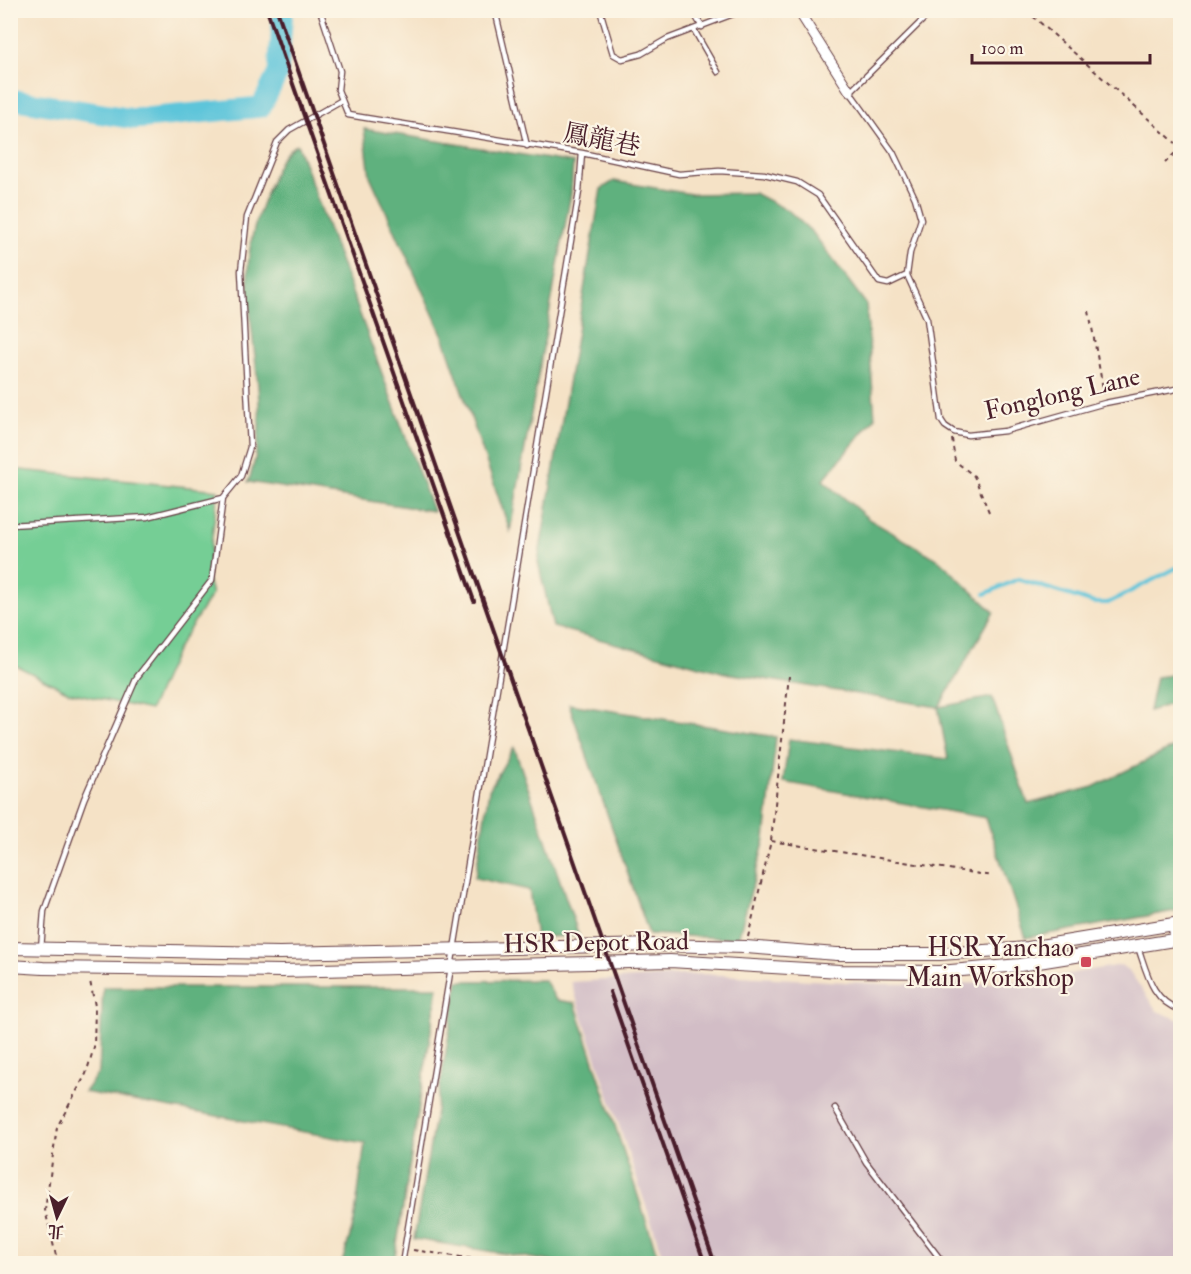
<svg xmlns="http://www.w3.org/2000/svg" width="1191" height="1274" viewBox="0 0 1191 1274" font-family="'IM FELL Double Pica','Noto Serif TC',serif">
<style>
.industrial{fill:#d2bdc6}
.green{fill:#74ce95;stroke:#5f7660;stroke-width:1.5}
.forest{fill:#5fb17e;stroke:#546854;stroke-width:1.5}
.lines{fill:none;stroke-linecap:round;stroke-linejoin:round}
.stream{stroke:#5dc5da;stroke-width:4}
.river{stroke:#5dc5da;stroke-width:21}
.service-casing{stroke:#643c42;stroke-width:7}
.minor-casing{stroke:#643c42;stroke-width:11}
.tertiary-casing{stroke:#643c42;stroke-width:14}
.path{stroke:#643c42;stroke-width:2;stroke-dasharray:4.5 4.5;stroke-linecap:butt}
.service{stroke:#fff;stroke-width:4.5}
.minor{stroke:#fff;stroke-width:9}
.tertiary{stroke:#fff;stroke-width:12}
.rail{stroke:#4a1f2b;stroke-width:4}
.poi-dot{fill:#d1495b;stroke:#fcf5e5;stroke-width:2}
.labels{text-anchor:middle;stroke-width:4.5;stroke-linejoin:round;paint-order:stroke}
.street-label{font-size:26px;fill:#4a1f2b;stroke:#fcf5e5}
.poi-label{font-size:26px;fill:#4a1f2b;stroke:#fcf5e5;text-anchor:end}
</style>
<rect width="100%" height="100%" fill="#fcf5e5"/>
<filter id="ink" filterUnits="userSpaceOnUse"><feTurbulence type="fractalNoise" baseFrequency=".0167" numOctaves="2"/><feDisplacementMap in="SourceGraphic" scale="12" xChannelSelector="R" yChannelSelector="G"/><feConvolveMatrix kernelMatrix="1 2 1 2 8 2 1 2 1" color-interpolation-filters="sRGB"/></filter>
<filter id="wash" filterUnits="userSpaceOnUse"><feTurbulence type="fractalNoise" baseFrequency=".008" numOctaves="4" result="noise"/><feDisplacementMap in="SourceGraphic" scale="24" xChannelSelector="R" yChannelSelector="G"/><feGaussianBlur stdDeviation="1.35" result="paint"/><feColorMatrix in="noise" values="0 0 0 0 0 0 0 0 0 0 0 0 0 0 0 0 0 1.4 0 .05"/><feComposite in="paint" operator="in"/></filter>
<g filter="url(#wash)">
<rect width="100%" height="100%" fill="#f5e2c6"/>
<path class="industrial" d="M1121,965l9,7 27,39 23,9v243h-515l-94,-281 132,-8 180,10 106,-1 43,-3z"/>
<path class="green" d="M11,469l207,21 -11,86 5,18 -34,53 -28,63 -81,-18 -58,-29z"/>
<path class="forest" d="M364,129l209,34 -2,30 -61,338 -67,-195 -73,-160z
M297,144l136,367 -185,-29c26,-65 -1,-142 0,-209 0,-33 10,-59 22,-89 7,-17 10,-30 27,-40z
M614,181l77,13 63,-1 35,18 24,22 53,71 9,114 -52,62 47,40 69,40 55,52 -55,95 53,-10 36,107 65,-17 87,-43v166l-154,28 -40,-120 -203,-36 6,-43 159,20 -10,-52 -212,-34 -173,-46 -15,-65 63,-373z
M1180,674v27l-31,10 7,-34z
M569,704l207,33 -11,102 -27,100 -89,-5z
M514,747l65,189 -43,1 -7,-47 -54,-12 14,-88z
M545,980l11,20 19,3 85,260h-99l-147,-24 44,-258z
M103,987h335l-44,276h-52l12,-41 11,-79 -281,-51 15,-20z"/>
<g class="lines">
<path class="stream" d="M985,594l33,-15 76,24h14l72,-37"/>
<path class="river" d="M10,99l124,20 127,-12 17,-34 5,-63"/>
</g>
</g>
<g filter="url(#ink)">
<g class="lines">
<g class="service-casing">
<path id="service" d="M320,10l20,61 -2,19 10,25 234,38 97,21 40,-3 45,3 33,8 21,13 61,87 9,2 19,-9
M495,10l32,136
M600,10l13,44 9,5 19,-5 26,-15 77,-29
M692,10l10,17
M933,10l-83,82 43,60 22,46 6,21 -11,34 -3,22 20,44 14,101 4,6 9,6 14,3 37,-4 100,-28 71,-14 4,1
M694,30l24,42
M10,525l137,-8 76,-19 18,-22 9,-29 -9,-176 6,-54 30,-75 12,-12 53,-30
M1170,927l10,32
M1138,947c9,26 14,54 42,63
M41,949l3,-38 40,-112 53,-122 75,-97 11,-82
M835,1108l31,54 78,102
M402,1264l177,-1072 3,-39"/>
</g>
<g class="minor-casing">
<path id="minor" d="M798,10l52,82"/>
</g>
<g class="tertiary-casing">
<path id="tertiary" d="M10,948l270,5 376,-8 90,2 91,7h103l88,-6 152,-25
M10,966l33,2 239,3 388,-10 170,10 99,1 81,-7 160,-26"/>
</g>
<path class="path" d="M1026,10l154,137
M1165,163l15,-15
M1089,311l15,83
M952,439l3,22 19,15 15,36
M771,841l222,35
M748,937l23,-96 18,-165
M413,1250l95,14
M58,1264l-13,-54 12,-83 29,-53 8,-27 1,-41 -5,-25"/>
<use href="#service" class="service"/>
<use href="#minor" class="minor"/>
<use href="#tertiary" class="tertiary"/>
<path class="rail" d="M267,10l207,591
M277,10l438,1254
M610,992l95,272"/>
</g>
</g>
<rect class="poi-dot" x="1080" y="956" width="12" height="12" rx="3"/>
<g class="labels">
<g class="street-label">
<text transform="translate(602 139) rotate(11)" y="9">鳳龍巷</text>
<text transform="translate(1062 393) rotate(-13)" y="9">Fonglong Lane</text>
<text transform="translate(596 942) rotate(-1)" y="9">HSR Depot Road</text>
</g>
<g class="poi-label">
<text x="1074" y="956">HSR Yanchao<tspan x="1074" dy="30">Main Workshop</tspan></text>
</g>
</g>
<rect width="1191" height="1274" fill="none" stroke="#fcf5e5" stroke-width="36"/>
<g transform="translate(57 1217) rotate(185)" stroke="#fcf5e5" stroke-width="4.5" paint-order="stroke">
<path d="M0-4.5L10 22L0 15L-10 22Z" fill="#4a1f2b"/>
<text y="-9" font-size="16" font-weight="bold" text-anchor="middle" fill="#4a1f2b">北</text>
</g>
<path d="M972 54v9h178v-9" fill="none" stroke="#4a1f2b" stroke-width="3"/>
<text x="981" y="54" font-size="18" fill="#4a1f2b" stroke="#fcf5e5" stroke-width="4.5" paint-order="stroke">100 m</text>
</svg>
